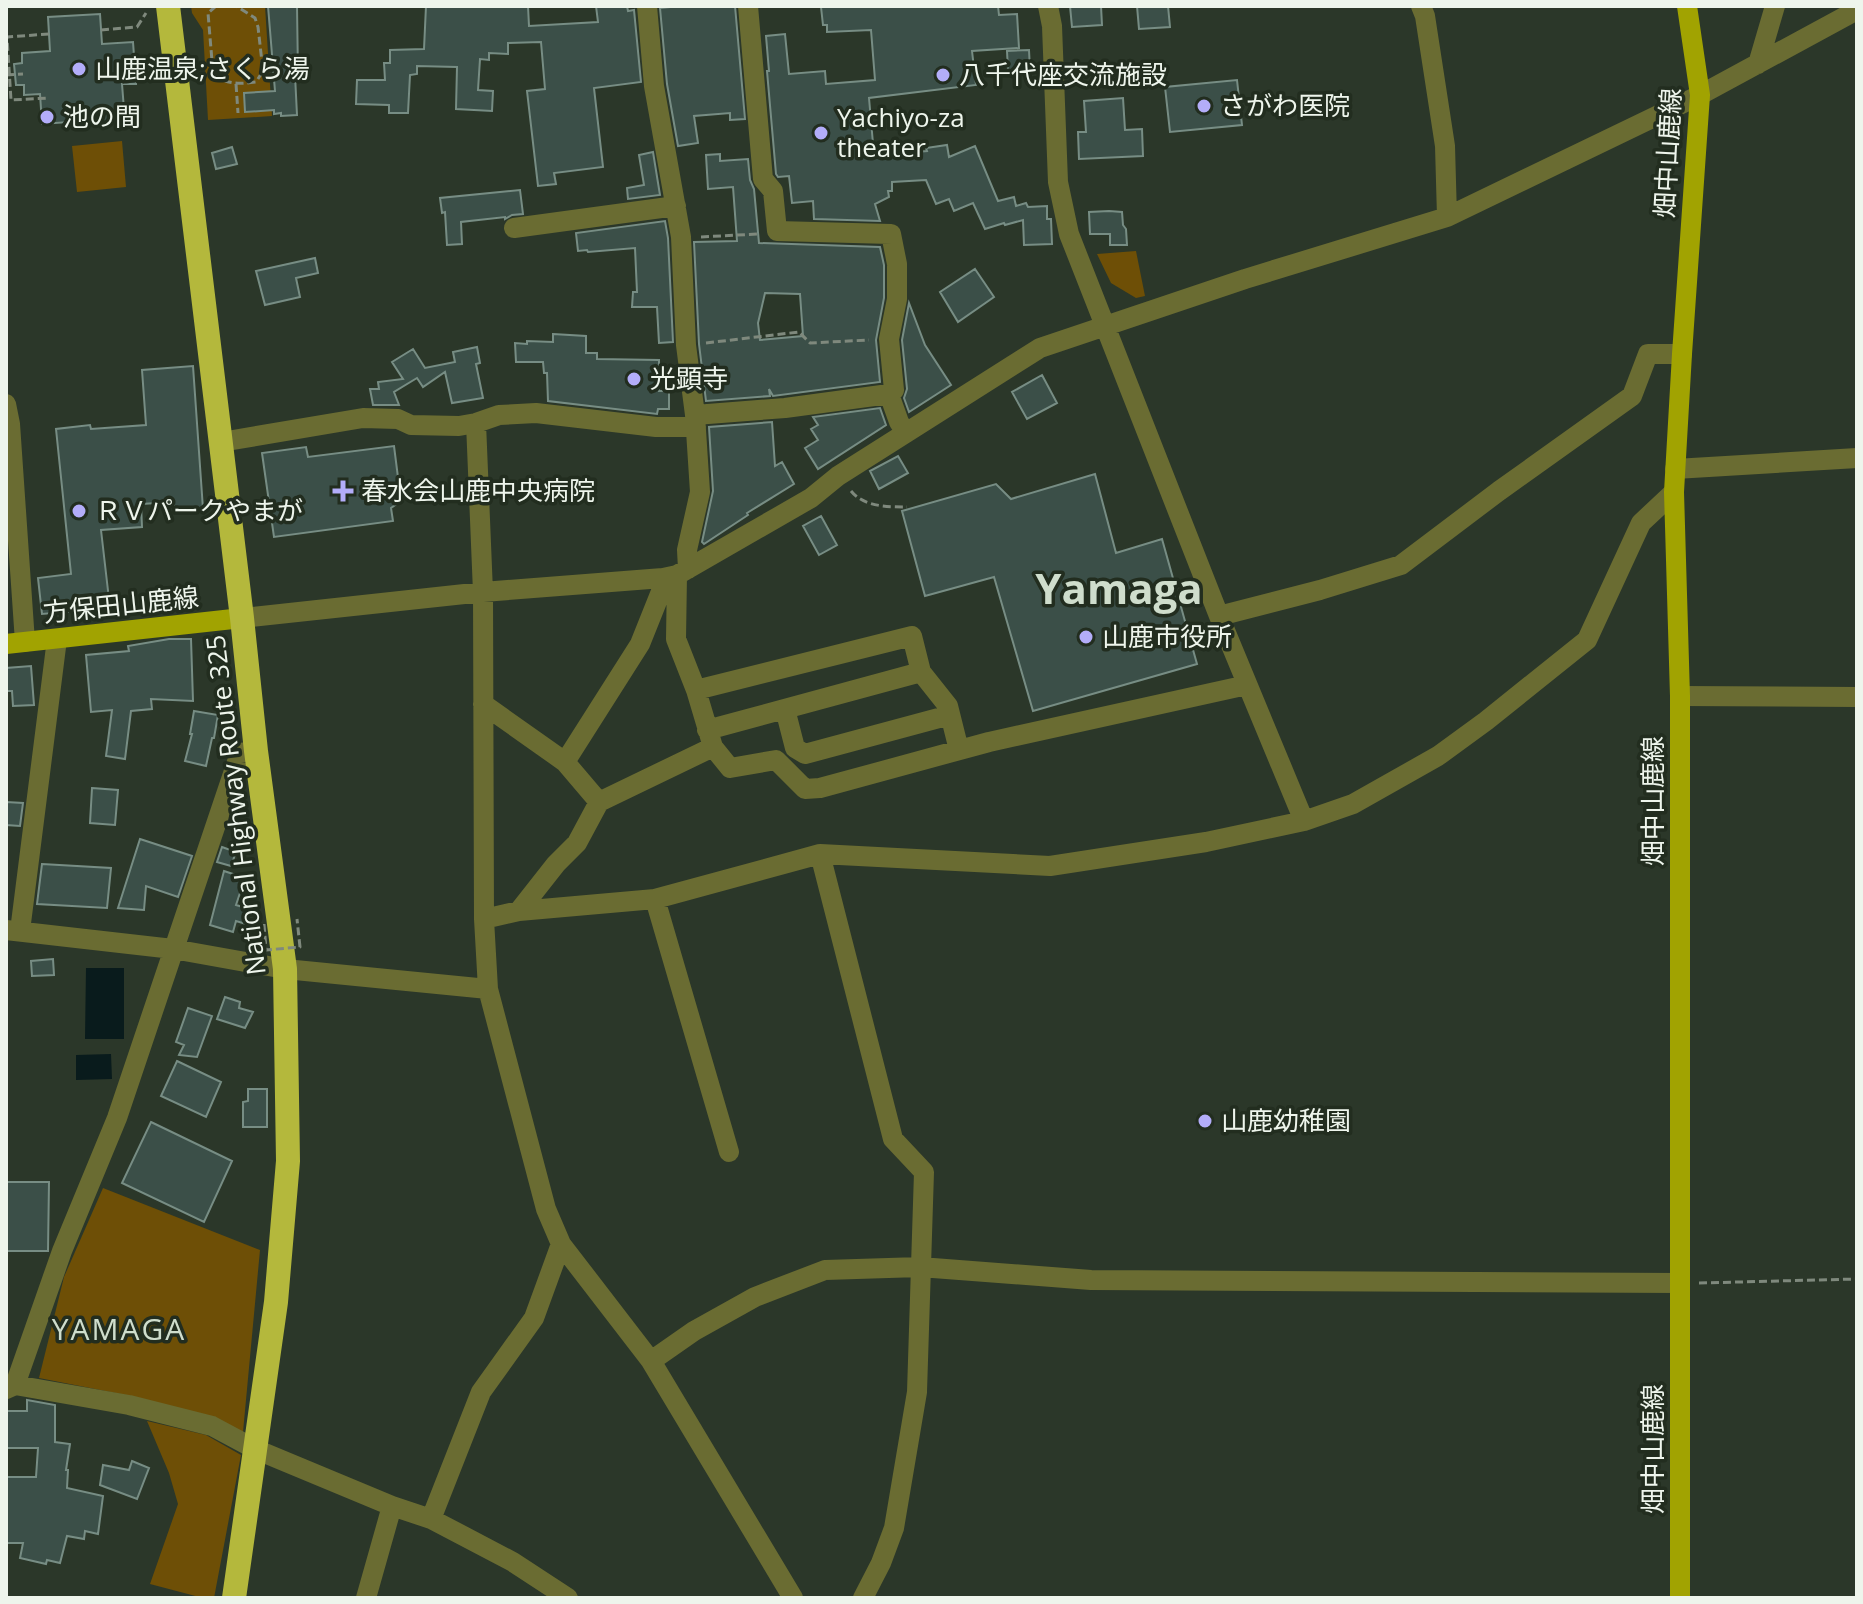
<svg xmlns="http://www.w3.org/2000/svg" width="1863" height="1604" viewBox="0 0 1863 1604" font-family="'Open Sans','Noto Sans JP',sans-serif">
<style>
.green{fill:#6e4f06}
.water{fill:#091b1c}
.building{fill:#3b4f48;stroke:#778d84;stroke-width:2;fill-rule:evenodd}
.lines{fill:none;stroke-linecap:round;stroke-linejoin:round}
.path{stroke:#7f897d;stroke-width:3;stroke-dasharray:8 4;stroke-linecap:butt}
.minor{stroke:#6a6c32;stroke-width:20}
.major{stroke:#a1a301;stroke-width:20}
.highway{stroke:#b4b83c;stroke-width:24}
.path-bridge{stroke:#7f897d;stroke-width:3;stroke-dasharray:8 4;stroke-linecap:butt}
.poi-dot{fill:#b3adf9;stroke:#222d1f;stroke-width:3}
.labels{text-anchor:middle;stroke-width:7;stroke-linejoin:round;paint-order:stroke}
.poi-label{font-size:26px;fill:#eef5ec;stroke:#222d1f;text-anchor:start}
.street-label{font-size:26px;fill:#eef5ec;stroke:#222d1f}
.quarter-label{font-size:30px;letter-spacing:2px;fill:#cfddcc;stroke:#222d1f}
.town-label{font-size:42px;font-weight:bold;fill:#cfddcc;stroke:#222d1f}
</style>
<rect width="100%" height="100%" fill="#2b3729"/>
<path class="green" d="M191,6h74l7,110 -64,4 -5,-90 -11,-17z
M122,141l4,46 -49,5 -5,-46z
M1136,251l9,45 -9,2 -25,-15 -14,-29z
M103,1188l157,62 -17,182 -112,-36 -92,-18 25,-101z
M147,1421l59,14 35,20 -27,143h-11l-53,-14 28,-80 -9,-31z"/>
<path class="water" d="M86,968h38v71h-39z
M111,1054l1,25 -36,1v-25z"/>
<path class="building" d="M268,6h29l1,69h-3l2,40 -16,1v-3l-7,1v-4l-29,2 -1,-19 31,-2z
M426,6h102l1,20 69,-4 -2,-16h31l1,5 6,-1 7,72 -47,6 9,79 -49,6 2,11 -18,2 -11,-95 18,-2 -4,-47 -33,1v11l-19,-1v7l-9,-1 -2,31 15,1 -1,20 -36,-2 1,-42 -40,-1v8l-7,1 -2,38h-19v-8l-33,-1 1,-24h28l-1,-17h6v-13l34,-1z
M681,6h54l10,113 -15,1v-7l-36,3 4,27 -20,3 -11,-62 -7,-76z
M832,6h166l1,9 18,-1 2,34 -47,3 4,34 -107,13 5,57 53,-4 -1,-3 21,-3 2,12 26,-11 23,55 16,-4 2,9 10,-3 2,4 19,-1v13h4l1,25 -28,1 -1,-25 -18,5 -1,-2 -19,6 -12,-26 -19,8 -5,-12 -13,5 -10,-24 -34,2v9h-4l1,6 -14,7 5,17 -66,-2 -1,-18 -21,2 -3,-27 -11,1 -2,-3 -9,-103h2l-3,-35 19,-2 4,40 36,-3 1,13 49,-4 -4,-50 -44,2v-7h-4l-2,-18z
M1070,6h31l1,19 -30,2z
M1137,6h31l2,21 -31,2z
M100,14l2,30 31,-2 3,42h-14l3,38 -42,3 -1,-4 -40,3 -2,-30 -16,1v-10h-8l-2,-21 8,-1v-10l28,-2 -2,-34z
M1029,50l1,20 -22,1 -1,-20z
M1237,80l5,45 -72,7 -5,-45z
M1123,98l2,32 17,-1 1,27 -64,3 -1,-27h8l-2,-31z
M232,147l5,17 -21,5 -4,-16z
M653,152l7,43 -32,4 -1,-11 17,-3 -5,-30z
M720,154v7l28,-2 2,21 4,9 5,54 121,4 4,18v33l-8,42 4,42 -107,14 -4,-7 1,7 -64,5 -7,-57 -5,-102 43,-1 -4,-54 -25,2 -2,-34zM765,293l35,1 3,42 -43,4 -2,-17z
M520,190l3,24 -11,1 -7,4v-2l-44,5 1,22 -15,1 -2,-33 -3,1 -2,-15z
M1109,211l13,1 1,13 3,4 1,16h-17v-11h-20l-1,-22z
M665,221l3,17 5,104 -14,1 -2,-36h-25l1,-15h4l-2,-44 -47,4 -1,-2 -9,1 -2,-18z
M315,258l3,15 -22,5 4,19 -35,8 -9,-34z
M975,269l19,28 -36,25 -18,-30z
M909,303l16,42 26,40 -42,27 -5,-14 3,-9 -5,-49z
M553,334l33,2v17h11v6l62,1v31h10v18h-11l-1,5 -109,-13 -1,-28h-3l-1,-11h-27l-1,-19 12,1v-3l26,1z
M477,347l3,16 -4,1 7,34 -31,5 -7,-31 -22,15 -6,-9 -23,14 5,13h-26l-3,-16h9l-1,-7 25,-3 -11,-17 21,-13 12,19 30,-6 -2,-10z
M193,366l10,143 -29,2v-9l-33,2 1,23 -41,3 9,78 -68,6 -4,-36 33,-4 -15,-145 34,-4 1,4 55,-4 -4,-55z
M1042,375l15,28 -30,16 -15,-27z
M880,408l6,17 -68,44 -13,-21 13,-8 -7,-11 7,-4 -5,-8z
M772,422l3,44 7,-4 12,22 -47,29 1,2 -44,29 -2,-2 11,-51 -4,-64z
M394,446l7,55 -10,7 2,13 -119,16 -12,-84 44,-6 2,10z
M898,456l10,17 -29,16 -9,-18z
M1095,474l21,79 46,-14 35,125 -164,47 -39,-134 -69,19 -23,-85 94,-27 15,15z
M821,516l16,29 -18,10 -16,-29z
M169,639h22l2,62 -42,-2 1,10 -21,2 -6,48 -19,-3 6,-46 -21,2 -5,-57 43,-4 -1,-5z
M31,666l3,39 -21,1 -1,-15h-6v-23z
M194,711l24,4 -4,23h-2l-6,28 -21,-5 7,-27h-2z
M92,788l26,2 -3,35 -25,-2z
M6,802l17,1 -3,23 -14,-1z
M140,839l52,17 -14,41 -32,-11 -2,24 -26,-2z
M222,847l14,5 -5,14 -14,-4z
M42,864l69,4 -4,40 -70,-4z
M224,871l21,7 -9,27 14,4 -4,15 -10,-3 -3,11 -23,-7z
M53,959l1,16 -22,1 -1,-15z
M225,997l15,5 -1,6 14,4 -8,16 -28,-9z
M188,1008l24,8 -15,41 -18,-2 5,-10 -8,-3z
M177,1061l44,21 -15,35 -45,-21z
M248,1089h19v38h-24v-25l5,-1z
M151,1122l81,39 -28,61 -82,-39z
M6,1182h43l-1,69h-42z
M27,1400l28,5v37l15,2 -4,26h2l-1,18 36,8 -5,38 -13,-3 -1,8 -17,-3 -7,27 -13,-3 -1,4 -26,-6 3,-15h-17v-66h30l2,-29h-32v-37h21z
M132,1461l17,7 -12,31 -37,-14 3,-20 26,5z"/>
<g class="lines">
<path class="path" d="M216,6l-8,7 5,60c13,12 26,11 43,9l7,-11 -5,-44 -3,-9 -19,-12
M101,30l36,-3 9,-14
M49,34l-42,3 4,63 38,-2
M6,75l17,-1
M236,84l2,29
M701,237l56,-3
M706,343l93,-11 11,11 59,-3
M851,491c13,16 37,16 56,16
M1699,1283l158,-4"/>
<path class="minor" d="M647,6l7,80 27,151 5,108 9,70 5,77 -13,58 1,19
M1048,6l4,20 6,156 11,52 150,382 85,205
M1421,6l4,10 20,130 2,71
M1758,64l17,-58
M514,228l162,-22
M889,394l10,28 7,11
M6,404l4,20 15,218
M695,415l90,-7 104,-14 5,-4 -5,-51 8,-40v-35l-6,-30 -114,-3 -4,-40 -10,-12 -15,-173
M476,423l7,169 1,327 4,70 58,220 15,35 90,117 142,237
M221,442l142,-24 35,1 13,6 48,1 17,-3 23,-8 37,-2 120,14h40
M1675,469l182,-11
M677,575l-1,64 20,51 17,57 17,21 46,-8 29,29 15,-1 169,-46 258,-57
M1219,616l101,-26 81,-25 98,-74 133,-95 16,-42h34
M242,618l241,-26 180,-14 14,-3 134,-77 27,-22 202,-128 205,-69 202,-62 253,-122 157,-85
M921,672l27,34 11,44
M696,690l216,-54 9,36 -214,58
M1680,696l177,1
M483,704l82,58 34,40
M785,709l10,39 10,6 145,-39
M565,762l75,-118 22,-55 1,-11
M820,854l73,285 31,33 -7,220 -23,136 -13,35 -18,35
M655,899l74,253
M519,911l37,-47 21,-21 22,-41 114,-55
M484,919l35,-8 136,-12 165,-45 230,12 156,-24 98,-21 49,-17 85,-48 48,-35 101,-81 54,-117 33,-31
M6,930l167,19 112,20 203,20
M20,931l37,-292
M651,1361l43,-30 61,-34 70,-27 95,-3 171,13 588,3
M15,1385l47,-134 55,-133 123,-365 16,-2
M6,1389l9,-4 114,20 83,21 43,23 137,57 39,13 82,43 55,36
M431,1519l50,-127 53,-74 27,-74
M366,1598l26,-92"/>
<path class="major" d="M6,644l236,-26
M1680,1598v-902l-6,-204 8,-138 18,-259 -13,-89"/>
<path class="highway" d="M168,6l74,612 14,133 29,218 3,192 -12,141 -42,296"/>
<path class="path-bridge" d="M264,924l2,26 34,-3 -3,-28"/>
</g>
<g class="poi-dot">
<circle cx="79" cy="69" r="8"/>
<circle cx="943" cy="75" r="8"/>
<circle cx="1204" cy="106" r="8"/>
<circle cx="47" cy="117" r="8"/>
<circle cx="821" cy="133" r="8"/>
<circle cx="634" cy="379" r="8"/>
<path d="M339 479h8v8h8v8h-8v8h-8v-8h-8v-8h8z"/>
<circle cx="79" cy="511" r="8"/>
<circle cx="1086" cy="637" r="8"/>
<circle cx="1205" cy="1121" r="8"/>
</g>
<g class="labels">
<g class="poi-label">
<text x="95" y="78">山鹿温泉;さくら湯</text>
<text x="959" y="84">八千代座交流施設</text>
<text x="1220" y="115">さがわ医院</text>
<text x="63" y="126">池の間</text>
<text x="837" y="127">Yachiyo-za<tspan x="837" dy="30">theater</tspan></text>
<text x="650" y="388">光顕寺</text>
<text x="361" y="500">春水会山鹿中央病院</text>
<text x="95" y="520">ＲＶパークやまが</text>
<text x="1102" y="646">山鹿市役所</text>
<text x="1221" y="1130">山鹿幼稚園</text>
</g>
<g class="street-label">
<text transform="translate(1668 153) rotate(-87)" y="9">畑中山鹿線</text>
<text transform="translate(121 605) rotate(-6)" y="9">方保田山鹿線</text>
<text transform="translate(1653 801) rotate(-90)" y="9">畑中山鹿線</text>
<text transform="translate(236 805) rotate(-97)" y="9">National Highway Route 325</text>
<text transform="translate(1653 1449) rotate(-90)" y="9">畑中山鹿線</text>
</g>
<g class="quarter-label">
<text x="119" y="1340">YAMAGA</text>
</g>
<g class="town-label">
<text x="1119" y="604">Yamaga</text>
</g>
</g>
<rect width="1863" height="1604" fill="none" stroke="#eef5ec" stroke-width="16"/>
</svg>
